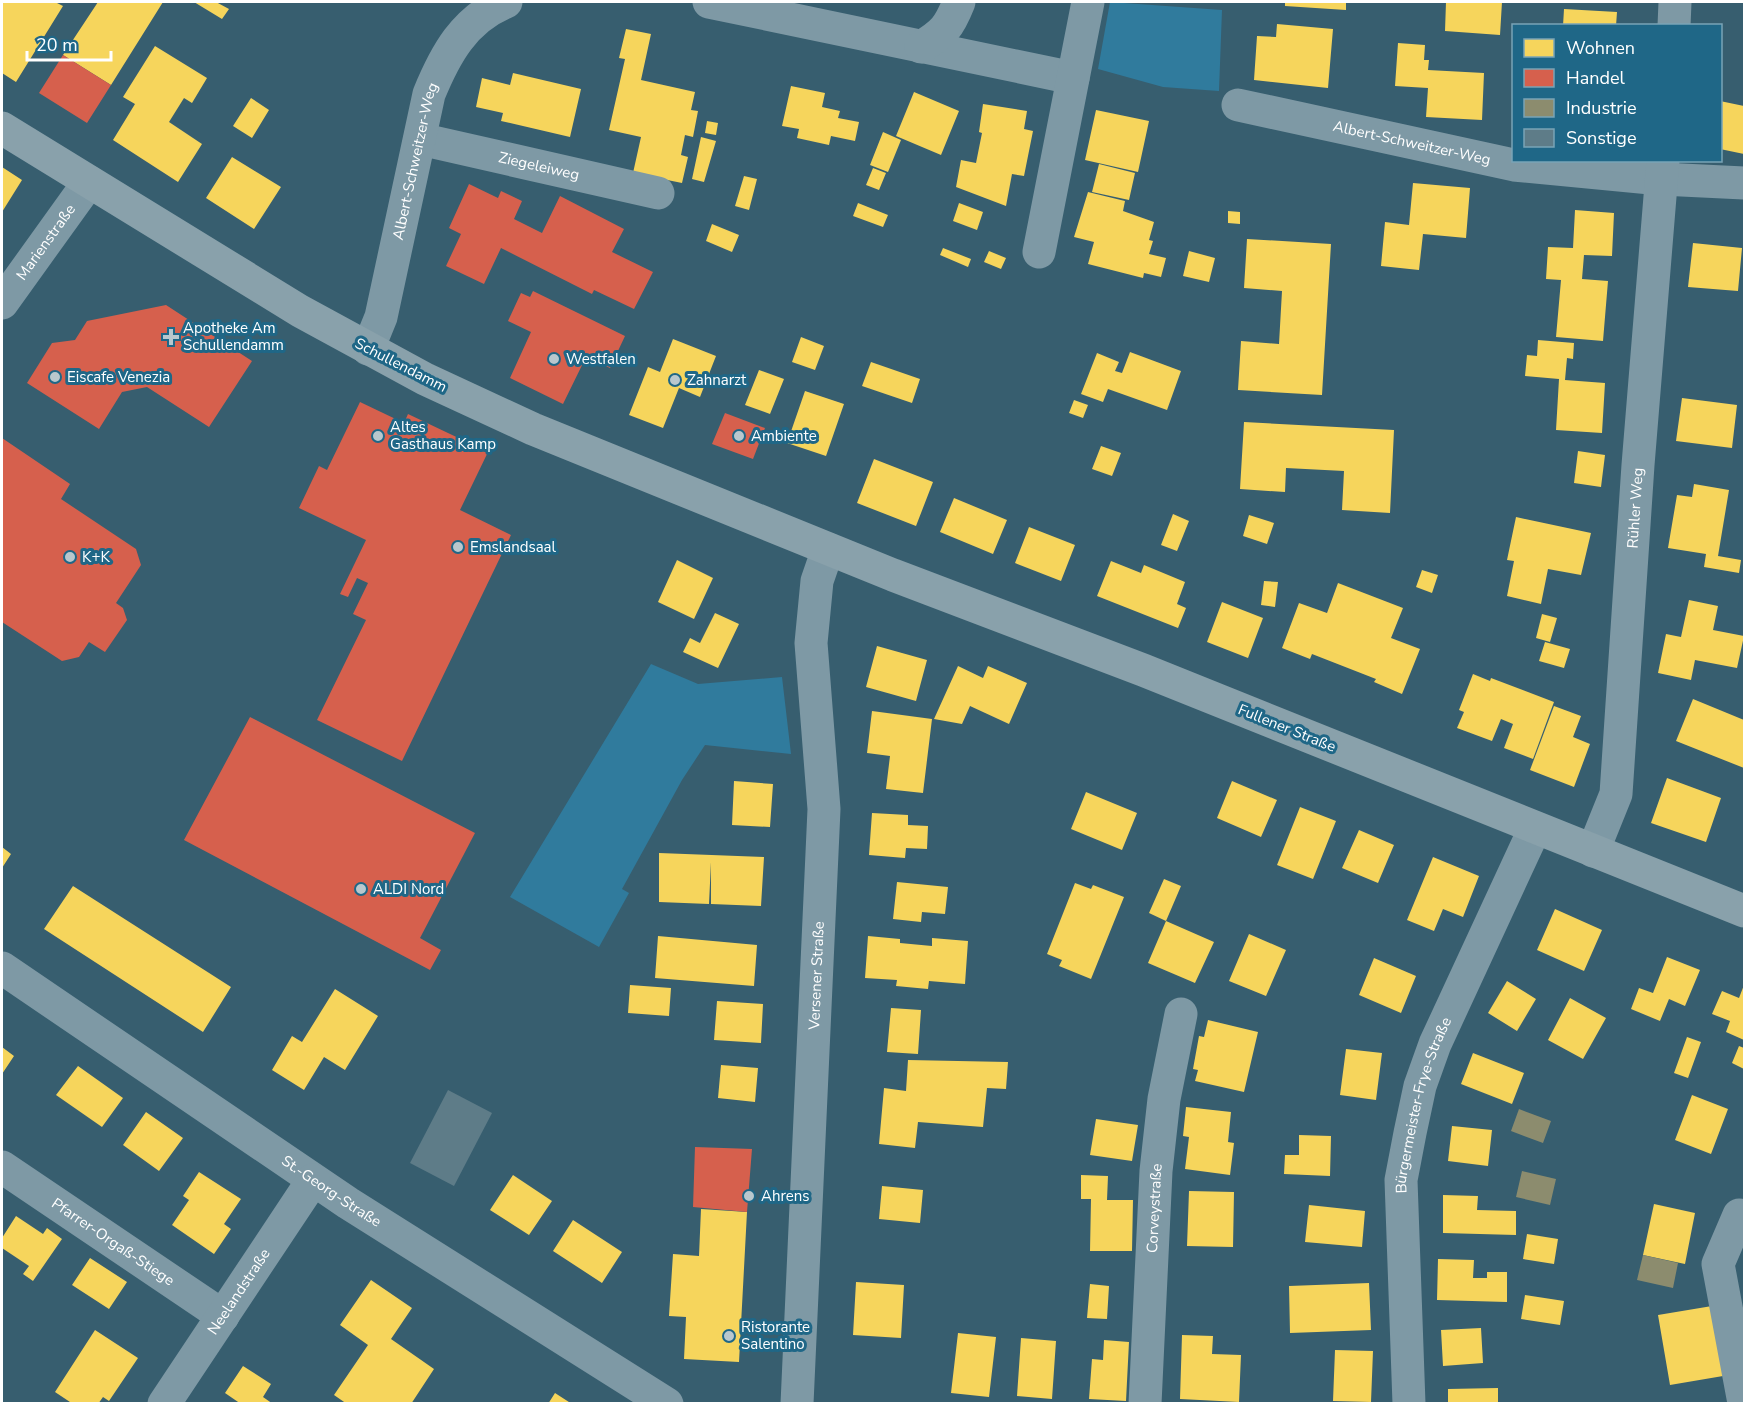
<svg xmlns="http://www.w3.org/2000/svg" width="1746" height="1405" viewBox="0 0 1746 1405" font-family="'Nunito Sans',sans-serif">
<style>
.green{fill:#307b9d}
.homes{fill:#f6d55c}
.shops{fill:#d6604d}
.industry{fill:#8c8c6e}
.building{fill:#5e7c88}
.lines{fill:none;stroke-linecap:round;stroke-linejoin:round}
.minor{stroke:#7e99a5;stroke-width:33}
.major{stroke:#89a1ab;stroke-width:33}
.poi-dot{fill:#b9c7cd;stroke:#1f6787;stroke-width:2}
.labels{text-anchor:middle;stroke-width:6;stroke-linejoin:round;paint-order:stroke}
.street-label{font-size:15px;fill:#fff;stroke:#1f6787}
.poi-label{font-size:15px;fill:#fff;stroke:#1f6787;text-anchor:start}
</style>
<rect width="100%" height="100%" fill="#375e6f"/>
<path class="green" d="M1110,2l112,8 -3,81 -56,-4 -65,-18z
M651,664l47,20 84,-7 9,77 -86,-9 -23,35 -60,109 7,4 -30,54 -89,-50z"/>
<path class="homes" d="M2,2h53l8,4 -47,76 -14,-9z
M98,2h65l-52,83 -48,-30z
M194,2h22l13,7 -7,10z
M1285,2h61v8l-61,-4z
M1446,2h56l-2,33 -55,-4z
M1564,9l53,3 -1,14h-53z
M1277,24l56,5 -5,59 -74,-8 3,-44 19,1z
M626,29l25,5 -10,46 54,12 -4,18 7,1 -5,26 -8,-2 -4,20 7,2 -6,26 -49,-10 8,-36 -32,-7 16,-71 -6,-1z
M1398,43l27,2 -1,15h5l-1,10 56,3 -2,47 -56,-3 2,-29 -33,-2z
M155,46l52,32 -15,25 -8,-5 -15,24 33,22 -24,38 -65,-42 22,-36 -12,-7z
M513,73l68,16 -11,48 -69,-16 2,-8 -27,-6 6,-29 28,7z
M791,86l34,7 -3,14 18,4 -2,7 21,4 -4,19 -24,-5 -2,9 -32,-7 2,-9 -17,-3z
M914,92l45,19 -18,44 -45,-19z
M251,98l18,12 -17,28 -19,-12z
M1720,101l24,5v48l-24,-5z
M983,104l44,7 -3,18 9,2 -9,45 -12,-2 -6,32 -50,-19 5,-27 15,3 6,-30 -3,-1z
M1096,110l53,11 -11,51 -53,-12z
M707,121l11,2 -2,12 -11,-2z
M883,132l18,8 -13,32 -18,-7z
M701,137l15,4 -12,41 -12,-3z
M232,157l49,30 -27,42 -48,-31z
M1099,164l36,9 -6,27 -37,-8z
M2,167l20,13 -20,32z
M873,168l13,5 -7,17 -13,-5z
M744,176l13,3 -8,31 -14,-4z
M1413,183l57,5 -4,50 -43,-4 -4,36 -38,-4 4,-44 24,3z
M1088,192l37,9 -2,10 31,11 -5,18 4,1 -4,13 17,4 -5,19 -17,-4 -1,5 -55,-14 6,-22 -20,-5z
M858,203l30,12 -5,12 -30,-11z
M959,203l24,9 -6,18 -24,-9z
M1575,210l39,3 -2,43 -28,-1 -2,24 26,2 -5,60 -47,-4 5,-57 -15,-1 2,-32 25,1z
M1228,211l12,1v12l-12,-1z
M712,224l27,11 -7,17 -26,-11z
M1247,239l84,5 -9,151 -84,-5 3,-49 38,3 3,-53 -38,-3z
M1693,243l49,5 -4,43 -50,-4z
M943,248l28,11 -3,8 -28,-12z
M989,251l17,7 -5,11 -17,-7z
M1189,251l26,7 -6,24 -26,-6z
M801,337l23,9 -9,24 -23,-8z
M673,339l43,17 -16,41 -21,-9 -16,40 -34,-13 19,-48 12,5z
M1538,340l36,3 -1,16 -6,-1 -2,22 40,3 -3,50 -46,-3 3,-51 -34,-3 2,-21 10,1z
M1130,352l51,19 -14,39 -59,-21 -5,13 -22,-8 16,-41 22,9 -4,9 7,2z
M871,362l49,17 -8,24 -50,-17z
M759,370l25,9 -14,35 -25,-9z
M805,391l39,13 -18,52 -39,-13z
M1682,398l55,7 -5,43 -56,-7z
M1074,400l14,5 -5,13 -14,-5z
M1244,422l150,8 -4,83 -48,-3 2,-39 -58,-3 -1,24 -45,-3z
M1101,446l20,7 -9,23 -20,-7z
M1578,451l27,4 -4,32 -27,-4z
M874,459l59,23 -17,44 -59,-23z
M1694,484l35,6 -11,66 23,4 -2,13 -35,-6 2,-13 -38,-6 9,-53 15,2z
M954,498l53,22 -14,34 -53,-22z
M1173,514l16,7 -12,30 -16,-6z
M1249,515l25,8 -7,21 -24,-8z
M1516,517l75,16 -10,42 -33,-6 -7,35 -34,-8 7,-35 -7,-1z
M1029,527l46,18 -14,36 -46,-18z
M677,560l36,18 -19,41 -36,-17z
M1111,561l30,12 3,-8 41,17 -8,22 9,4 -8,20 -81,-32z
M1422,570l16,5 -6,18 -16,-6z
M1264,581l14,1 -3,25 -14,-2z
M1338,583l65,25 -12,30 29,11 -18,45 -28,-12 2,-3 -64,-25 -2,5 -28,-11 17,-45 28,10z
M1689,600l29,6 -5,24 31,6 -7,32 -42,-8 -4,20 -33,-7 8,-39 15,3z
M1222,602l41,16 -15,40 -41,-16z
M715,613l24,11 -21,44 -35,-16 7,-14 10,5z
M1542,614l15,4 -7,24 -14,-4z
M1545,642l25,7 -6,19 -25,-7z
M877,646l50,14 -11,41 -50,-14z
M958,666l25,12 5,-12 39,17 -18,41 -39,-18 -8,18 -28,-5z
M1473,674l17,7 1,-3 63,24 -21,57 -29,-11 9,-24 -12,-5 -9,22 -35,-13 7,-16 -5,-2z
M1693,699l51,21v48l-68,-27z
M1554,706l27,10 -8,21 17,7 -16,43 -44,-17z
M872,711l60,8 -9,74 -37,-4 4,-33 -23,-3z
M1667,778l54,20 -15,44 -55,-19z
M734,781l39,3 -3,43 -38,-2z
M1232,781l45,19 -16,37 -44,-19z
M1086,792l51,21 -15,37 -51,-21z
M1300,807l36,14 -23,58 -36,-14z
M872,813l36,2v10l20,1 -1,23 -21,-1 -1,10 -36,-3z
M1359,830l35,15 -16,38 -36,-15z
M2,847l9,7 -9,14z
M659,853l105,4 -3,49 -50,-2v-42l-2,42 -50,-2z
M1433,857l46,19 -16,41 -20,-8 -9,22 -27,-11z
M1164,879l17,7 -15,35 -17,-8z
M897,882l51,5 -3,27 -23,-2 -1,10 -28,-3z
M1075,883l16,6 2,-4 31,12 -33,82 -32,-13 3,-6 -15,-6z
M73,886l158,101 -28,45 -159,-103z
M1555,909l47,21 -18,41 -47,-21z
M1166,921l48,21 -19,41 -47,-20z
M1249,934l37,16 -20,46 -37,-15z
M658,936l99,9 -3,41 -99,-8z
M868,936l32,3v4l32,3v-8l36,3 -3,43 -36,-3 -1,8 -32,-3 1,-6 -32,-2z
M1667,957l33,13 -15,36 -16,-7 -9,22 -29,-12 8,-21 14,5z
M1374,958l42,18 -15,37 -42,-18z
M1507,981l29,18 -19,32 -29,-18z
M630,985l41,3 -2,28 -41,-3z
M1744,985v55l-18,-8 4,-11 -18,-7 10,-23 17,7z
M335,989l43,27 -33,54 -21,-13 -20,33 -32,-20 20,-34 10,6z
M1570,998l36,20 -23,41 -35,-19z
M717,1001l46,3 -2,39 -47,-3z
M891,1008l30,2 -3,44 -31,-2z
M1208,1020l50,12 -14,60 -49,-11 3,-11 -5,-1 6,-33 5,1z
M1687,1037l14,5 -13,36 -14,-5z
M1739,1046l5,2v21l-12,-6z
M2,1047l12,9 -12,18z
M1346,1049l36,4 -6,47 -36,-5z
M1473,1053l51,20 -12,31 -51,-20z
M908,1060l100,2 -2,27 -19,-1 -4,39 -65,-5 -3,26 -36,-4 5,-56 22,3z
M721,1065l37,3 -3,34 -37,-4z
M78,1066l45,32 -21,29 -46,-32z
M1692,1095l36,14 -17,45 -36,-14z
M1186,1107l45,5 -3,30 6,1 -4,32 -45,-6 4,-32 -6,-1z
M146,1112l37,26 -24,33 -36,-26z
M1096,1119l42,6 -6,36 -42,-6z
M1452,1126l40,4 -4,36 -40,-5z
M1299,1135l32,1 -1,40 -46,-2 1,-19h14z
M199,1172l42,27 -17,25 7,5 -17,25 -42,-29 17,-25 -6,-4z
M513,1175l39,26 -23,34 -39,-25z
M1081,1175l27,1 -1,24h26l-1,51h-42l1,-52h-10z
M882,1186l41,4 -3,33 -41,-4z
M1189,1191l45,1 -1,55 -46,-1z
M1443,1195l35,1 -1,14 39,1v24l-73,-2z
M1654,1204l41,9 -10,51 -42,-9z
M1309,1205l56,6 -3,36 -57,-5z
M701,1209l46,3 -8,150 -55,-3 2,-42 -17,-1 4,-62 26,2z
M16,1216l27,18 4,-6 15,11 -29,42 -10,-7 6,-8 -27,-18v-10z
M573,1220l49,32 -20,31 -49,-32z
M1527,1234l31,5 -4,25 -31,-5z
M90,1258l37,24 -18,27 -37,-24z
M1438,1259l36,1 -1,18h14v-6h20v30l-70,-2z
M371,1280l41,28 -21,31 43,30 -23,35h-64l-13,-9 34,-50 -28,-20z
M856,1282l48,3 -3,53 -48,-3z
M1369,1283l2,47 -81,3 -1,-47z
M1090,1284l19,2 -2,33 -20,-1z
M1525,1295l39,6 -4,24 -39,-6z
M1712,1306l11,70 -53,9 -12,-70z
M1481,1328l2,35 -40,3 -2,-36z
M95,1330l43,28 -29,43 -6,-4 -5,7h-25l-18,-12z
M958,1333l38,4 -7,60 -38,-4z
M1182,1335l31,1 -1,18 29,1 -2,47 -59,-3z
M1021,1338l35,3 -4,58 -35,-3z
M1104,1340l25,2 -3,59 -37,-2 3,-40 11,1z
M1335,1350l38,1 -2,51 -38,-1z
M243,1366l28,18 -8,13 10,7h-32l-16,-11z
M1498,1388v16h-50v-15z
M555,1393l17,11h-24z"/>
<path class="shops" d="M63,55l48,30 -24,38 -48,-30z
M469,184l29,14 3,-7 21,10 -8,18 28,14 18,-37 64,33 -12,23 41,20 -19,37 -40,-19 -2,4 -91,-46 -17,36 -38,-18 15,-32 -12,-6z
M533,291l92,45 -15,32 -24,-11 -23,47 -53,-26 21,-46 -23,-11 13,-28 9,4z
M166,305l86,56 -43,66 -62,-40 -25,5 -23,37 -72,-46 25,-40 23,-3 12,-19z
M360,402l44,21 4,-9 80,38 -28,58 51,25 -109,226 -85,-41 49,-100 -13,-6 15,-31 -11,-5 -9,19 -8,-3 26,-54 -67,-32 20,-42 8,4z
M725,413l40,15 -12,31 -41,-15z
M2,438l68,46 -9,15 75,50 5,16 -25,38 7,5 4,12 -22,32 -16,-10 -10,15 -17,4 -60,-39z
M250,717l225,116 -55,105 21,12 -11,20 -246,-130z
M695,1147l57,2 -5,63 -54,-5z"/>
<path class="industry" d="M1519,1109l32,12 -8,22 -32,-12z
M1522,1171l34,8 -6,26 -34,-8z
M1643,1255l35,8 -5,25 -36,-8z"/>
<path class="building" d="M448,1090l44,23 -38,73 -44,-23z"/>
<g class="lines">
<g class="minor">
<path d="M709,2l364,76"/>
<path d="M1674,26l1,-24"/>
<path d="M921,47c23,-14 28,-20 38,-45"/>
<path id="s1" d="M1238,105l276,60 147,14 83,4"/>
<path id="s2" d="M420,139l238,54"/>
<path d="M1039,252l49,-250"/>
<path id="s3" d="M2,303l87,-121"/>
<path id="s4" d="M368,349l13,-32 48,-223c16,-39 35,-75 77,-92"/>
<path id="s5" d="M1593,851l23,-57 22,-329 25,-305"/>
<path id="s6" d="M2,968l346,235 319,201"/>
<path id="s7" d="M2,1167l221,149"/>
<path d="M1739,1215l-21,49 26,139"/>
<path id="s8" d="M164,1404l149,-224"/>
<path id="s9" d="M797,1404l27,-595 -13,-166 6,-62 11,-32"/>
<path id="s10" d="M1145,1404l11,-233 8,-72 17,-85"/>
<path id="s11" d="M1409,1404l-8,-224 9,-47 10,-47 15,-42 100,-216"/>
</g>
<path class="major" d="M2,128l298,183 125,68 108,50 360,146 250,95 601,241"/>
</g>
<g class="poi-dot">
<path d="M168 328h6v6h6v6h-6v6h-6v-6h-6v-6h6z"/>
<circle cx="554" cy="359" r="6"/>
<circle cx="55" cy="377" r="6"/>
<circle cx="675" cy="380" r="6"/>
<circle cx="378" cy="436" r="6"/>
<circle cx="739" cy="436" r="6"/>
<circle cx="458" cy="547" r="6"/>
<circle cx="70" cy="557" r="6"/>
<circle cx="361" cy="889" r="6"/>
<circle cx="749" cy="1196" r="6"/>
<circle cx="729" cy="1336" r="6"/>
</g>
<g class="labels">
<g class="street-label">
<text dy="5" stroke="none"><textPath href="#s1" startOffset="178">Albert-Schweitzer-Weg</textPath></text>
<text dy="5" stroke="none"><textPath href="#s4" startOffset="194">Albert-Schweitzer-Weg</textPath></text>
<text dy="5" stroke="none"><textPath href="#s2" startOffset="122">Ziegeleiweg</textPath></text>
<text dy="5" stroke="none"><textPath href="#s3" startOffset="75">Marienstraße</textPath></text>
<text transform="translate(401 365) rotate(27)" y="5">Schullendamm</text>
<text dy="5" stroke="none"><textPath href="#s5" startOffset="348">Rühler Weg</textPath></text>
<text transform="translate(1287 728) rotate(22)" y="5">Fullener Straße</text>
<text dy="5" stroke="none"><textPath href="#s9" startOffset="429">Versener Straße</textPath></text>
<text dy="5" stroke="none"><textPath href="#s11" startOffset="302">Bürgermeister-Frye-Straße</textPath></text>
<text dy="5" stroke="none"><textPath href="#s6" startOffset="398">St.-Georg-Straße</textPath></text>
<text dy="5" stroke="none"><textPath href="#s10" startOffset="196">Corveystraße</textPath></text>
<text dy="5" stroke="none"><textPath href="#s7" startOffset="134">Pfarrer-Orgaß-Stiege</textPath></text>
<text dy="5" stroke="none"><textPath href="#s8" startOffset="135">Neelandstraße</textPath></text>
</g>
<g class="poi-label">
<text x="183" y="333">Apotheke Am<tspan x="183" dy="17">Schullendamm</tspan></text>
<text x="566" y="364">Westfalen</text>
<text x="67" y="382">Eiscafe Venezia</text>
<text x="687" y="385">Zahnarzt</text>
<text x="390" y="432">Altes<tspan x="390" dy="17">Gasthaus Kamp</tspan></text>
<text x="751" y="441">Ambiente</text>
<text x="470" y="552">Emslandsaal</text>
<text x="82" y="562">K+K</text>
<text x="373" y="894">ALDI Nord</text>
<text x="761" y="1201">Ahrens</text>
<text x="741" y="1332">Ristorante<tspan x="741" dy="17">Salentino</tspan></text>
</g>
</g>
<rect width="1746" height="1405" fill="none" stroke="#ffffff" stroke-width="6"/>
<rect x="1512" y="24" width="210" height="138" fill="#1f6787" stroke="#79a4b7" stroke-width="1.5"/>
<rect x="1524" y="39" width="30" height="18" fill="#f6d55c" stroke="#79a4b7" stroke-width="1.5"/>
<text x="1566" y="54" font-size="18" fill="#ffffff">Wohnen</text>
<rect x="1524" y="69" width="30" height="18" fill="#d6604d" stroke="#79a4b7" stroke-width="1.5"/>
<text x="1566" y="84" font-size="18" fill="#ffffff">Handel</text>
<rect x="1524" y="99" width="30" height="18" fill="#8c8c6e" stroke="#79a4b7" stroke-width="1.5"/>
<text x="1566" y="114" font-size="18" fill="#ffffff">Industrie</text>
<rect x="1524" y="129" width="30" height="18" fill="#5e7c88" stroke="#79a4b7" stroke-width="1.5"/>
<text x="1566" y="144" font-size="18" fill="#ffffff">Sonstige</text>
<path d="M27 51v9h84v-9" fill="none" stroke="#ffffff" stroke-width="3"/>
<text x="36" y="51" font-size="18" fill="#ffffff" stroke="#1f6787" stroke-width="4.5" paint-order="stroke">20 m</text>
</svg>
